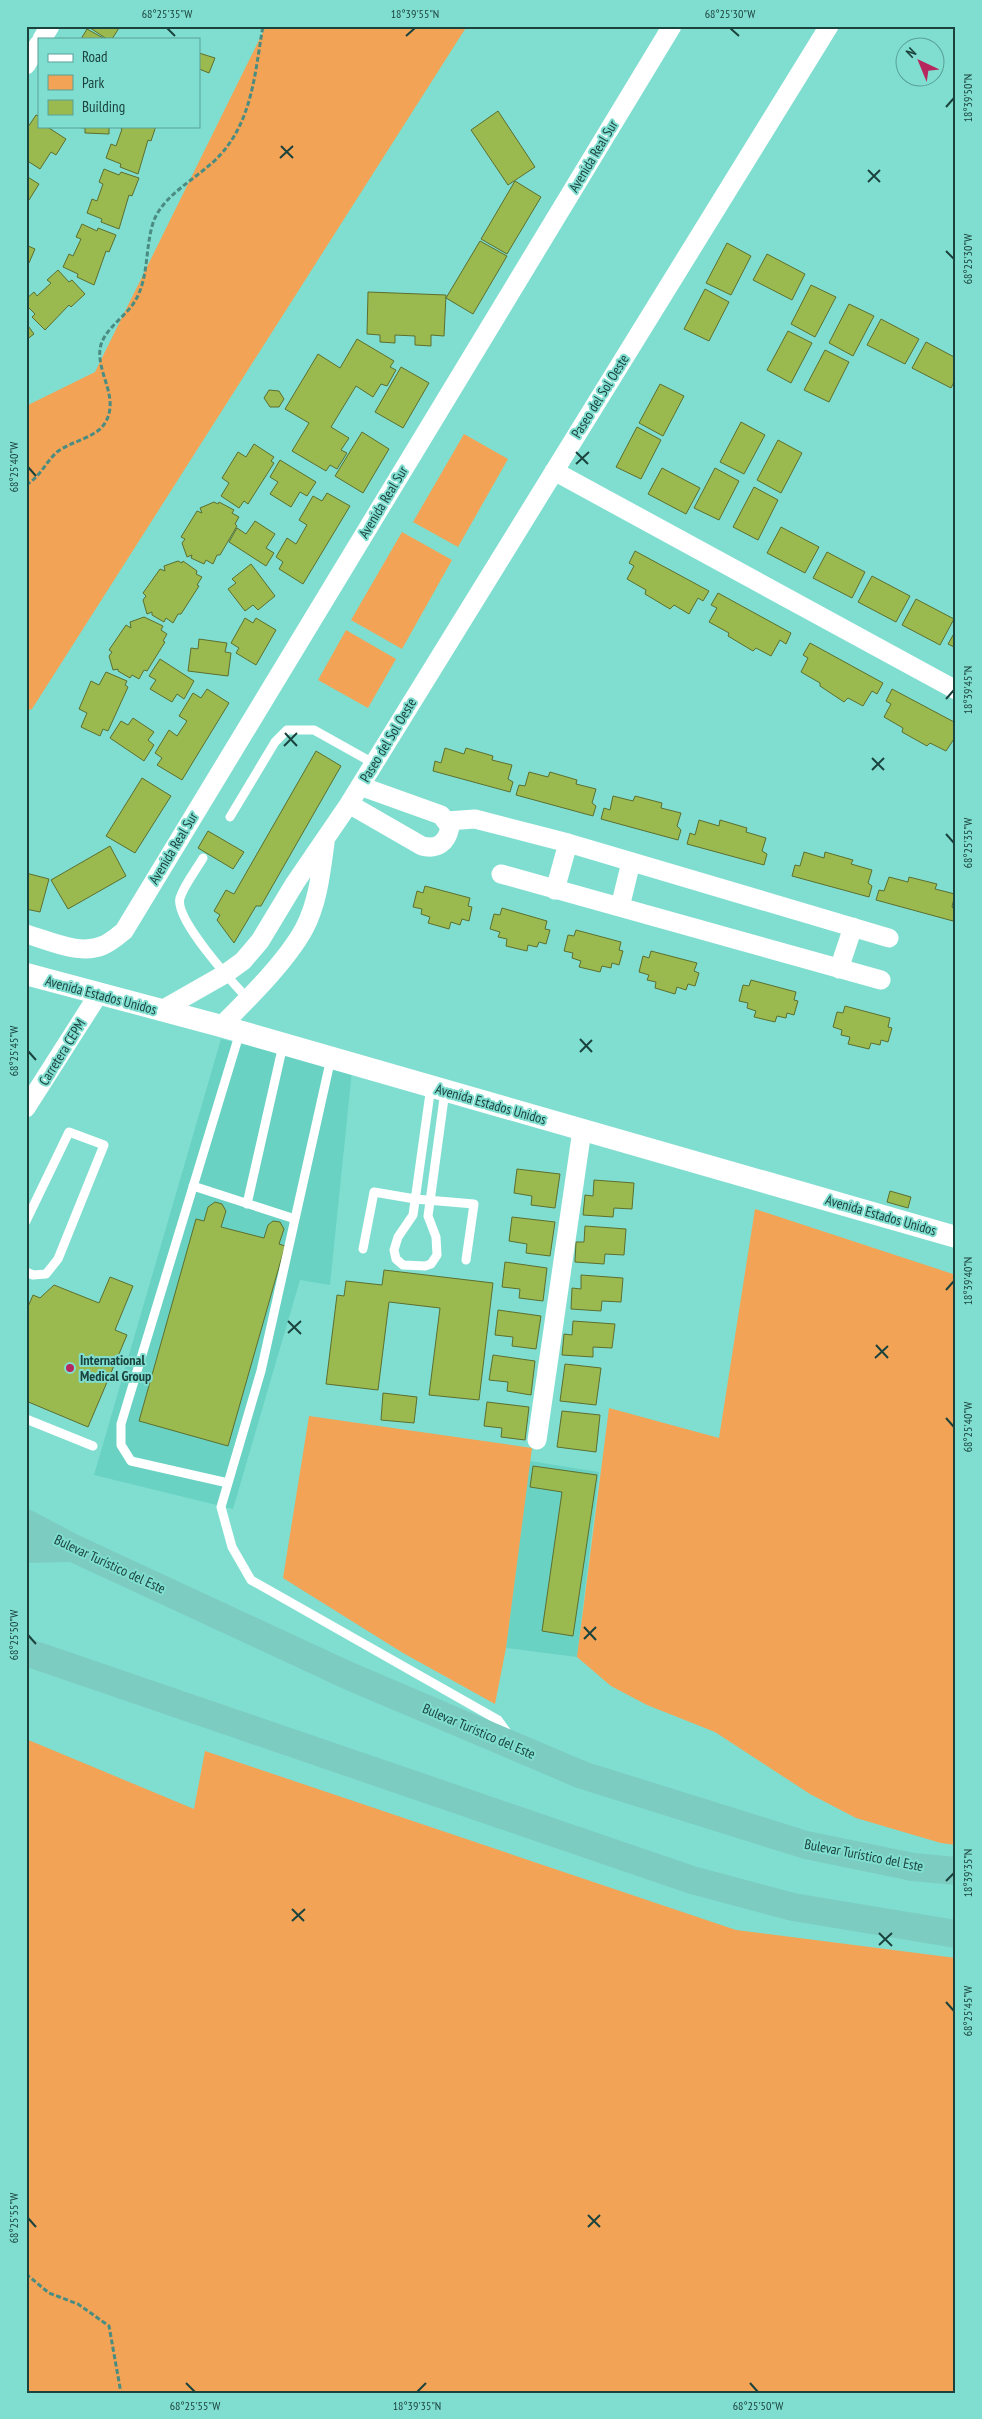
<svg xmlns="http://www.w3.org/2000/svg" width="982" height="2419" viewBox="0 0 982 2419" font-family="'PT Sans Narrow',sans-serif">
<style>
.built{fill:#69d2c3}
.green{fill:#f2a355}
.building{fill:#9ab94e;stroke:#5c6f2f}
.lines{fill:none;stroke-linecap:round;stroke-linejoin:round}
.path{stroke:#4a8c82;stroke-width:3;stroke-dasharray:5 2.5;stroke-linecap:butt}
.service{stroke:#fff;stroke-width:9}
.minor{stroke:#fff;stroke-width:19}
.tertiary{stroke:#fff;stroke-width:22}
.trunk{stroke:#7cccc2;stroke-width:28}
.ticks{fill:none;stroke:#1b433e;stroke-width:2}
.poi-dot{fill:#b5275d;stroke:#80ded0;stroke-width:2}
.labels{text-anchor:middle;stroke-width:4;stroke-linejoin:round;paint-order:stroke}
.street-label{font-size:14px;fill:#1b433e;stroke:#80ded0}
.poi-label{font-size:14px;font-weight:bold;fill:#1b433e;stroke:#80ded0;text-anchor:start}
.neatline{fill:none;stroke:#1b433e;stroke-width:2}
.ticks-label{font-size:12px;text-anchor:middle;fill:#1b433e}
</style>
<rect width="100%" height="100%" fill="#80ded0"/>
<path class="built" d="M221,1039l131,32 -22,214 -30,-5 -67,229 -139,-34z
M530,1461l69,11 -22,185 -71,-9z"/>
<path class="green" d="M266,26h201l-435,683 -6,2v-305l69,-34z
M464,434l44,25 -50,88 -45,-25z
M402,532l50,28 -50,89 -51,-29z
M346,630l50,29 -28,49 -50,-28z
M755,1209l201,66v570l-15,-2 -85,-25 -46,-24 -95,-62 -68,-27 -36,-19 -34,-29 32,-249 110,30z
M309,1416l223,32 -26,200 -11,56 -92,-51 -120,-75z
M26,1739l168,70 11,-58 531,179 220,28v435h-930z"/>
<path class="building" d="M87,26h29l3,2 -7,11h-5z
M87,29l18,10h-24z
M199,53l16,5 -6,15 -10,-4z
M498,111l37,56 -27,18 -37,-55z
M36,115l3,1v10h11l-1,2 17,11 -10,16 -5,-3 -11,17 -14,-9v-30z
M65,126h44v8l-24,-1v-5z
M118,126h38l-5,15 -3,-1 -10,34 -18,-7 1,-3 -15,-6 5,-14 5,2 6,-17z
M104,169l15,6 2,-3 18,6 -7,18 -3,-1 -10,34 -18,-7 1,-3 -15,-6 5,-14 5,2 6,-17 -4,-2z
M26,176l13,8 -10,16 -3,-2z
M515,181l26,16 -34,57 -26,-15z
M82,224l15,7 1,-3 18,7 -7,17 -3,-1 -12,34 -17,-8 1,-3 -15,-7 6,-13 4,2 8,-17 -5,-2z
M480,241l27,15 -34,58 -27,-16z
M727,243l24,13 -20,39 -25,-12z
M26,245l9,4 -6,14 -3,-1z
M767,254l38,20 -13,26 -39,-20z
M58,270l11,12 3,-2 13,14 -14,13 -2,-2 -24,25 -13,-13 3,-3 -9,-9v-6l8,-7 3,4 14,-13 -4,-3z
M811,285l25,12 -21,40 -24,-13z
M705,289l24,13 -20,39 -25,-12z
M368,292l78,3 -2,41 -13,-1v11l-16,-1v-9l-20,-1v8l-15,-1v-7l-13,-1z
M849,304l25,12 -21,40 -24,-13z
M881,319l38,20 -14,25 -38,-19z
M26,323l8,11 -8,6z
M788,331l24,12 -21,40 -24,-13z
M357,339l37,22 -4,6 6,3 -9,16 -6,-2 -8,13 -17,-11 -25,41 18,11 -8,12 6,3 -10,16 -7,-4 -4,6 -34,-20 17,-28 -24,-14 33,-55 22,14z
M926,342l30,16v20l-5,10 -39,-20z
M825,350l24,12 -20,40 -25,-12z
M401,367l28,16 -26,45 -28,-16z
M660,384l24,12 -21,40 -24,-13z
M269,390l10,1 5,8 -5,8h-9l-6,-9z
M741,422l24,13 -21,39 -24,-12z
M637,427l24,13 -20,39 -25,-12z
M362,432l27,17 -26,44 -28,-17z
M778,440l24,13 -21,40 -24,-13z
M254,444l20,13 -3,4 3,2 -26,41 -4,-3 -5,7 -18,-12 8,-13 -7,-5 16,-26 8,5z
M280,460l36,22 -9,14 -7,-4 -9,15 -21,-13 8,-12 -8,-5z
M662,468l38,20 -14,26 -38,-20z
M715,468l24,13 -20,39 -25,-12z
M754,487l24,13 -20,40 -25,-13z
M327,493l23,13 -47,78 -24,-15 4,-7 -7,-5 11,-19 9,6 11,-19 -8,-5 14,-24 9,5z
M214,502l4,2 1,-2 15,8 -2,3 7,4 -4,7 2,2 -17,29h-3l-4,9 -7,-4 -2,4 -13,-6 1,-3 -5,2 -5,-14 3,-4 -4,-2 16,-26 5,2 -2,-5z
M255,521l20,13 -9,14 8,5 -8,13 -37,-24 8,-14 9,6z
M781,527l38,20 -14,26 -38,-20z
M635,551l74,40 -6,10 -5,-3 -9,16 -15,-9 -4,4 -25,-15 1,-4 -19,-11 7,-13 -5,-3z
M827,552l38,20 -13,26 -39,-20z
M178,561l4,2 1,-2 14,10 -1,3 6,3 -5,8 2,1 -18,28h-3l-5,9 -7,-5 -2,4 -12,-7v-3l-5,2 -4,-14 3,-4 -3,-3 17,-24 5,2 -1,-5z
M251,564l24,32 -17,14 -5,-5 -8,6 -17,-22 8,-6 -4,-4z
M872,576l38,20 -14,26 -38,-20z
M718,593l73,40 -5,11 -6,-4 -9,16 -15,-8 -3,3 -25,-15 1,-3 -20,-11 8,-14 -6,-3z
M916,599l38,20 -14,26 -38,-20z
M144,617l19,9 -2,4 6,4 -4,7 2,1 -18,29 -3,-1 -5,9 -7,-4 -2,3 -12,-7v-2l-5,1 -4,-14 3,-4 -3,-2 17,-25 5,3 -1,-6z
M245,618l8,5 3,-5 20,12 -20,35 -20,-12 3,-5 -8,-5z
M956,630v18l-8,-4z
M199,639l28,4 -2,9 6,1 -3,23 -40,-5 3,-23 7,1z
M810,643l73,40 -6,11 -5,-3 -9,15 -15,-8 -4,4 -24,-16v-3l-19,-11 7,-14 -5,-3z
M160,659l34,22 -10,18 -7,-5 -5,8 -22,-13 6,-9 -7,-4z
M106,672l21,9 -2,4 3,2 -20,44 -5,-2 -3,7 -19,-9 6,-14 -8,-4 12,-28 8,4z
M207,689l22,14 -47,77 -25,-15 5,-7 -7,-5 14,-23 8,6 10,-15 -8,-5 14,-23 8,5z
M892,689l64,34v13l-10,15 -16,-8 -3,3 -25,-14 1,-4 -19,-11 7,-13 -5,-3z
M133,718l21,14 -6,8 6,5 -10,16 -34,-23 11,-17 7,4z
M445,748l19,6 2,-6 27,8 -1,4 20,5 -4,14 5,3 -3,10 -77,-21 2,-10 6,2z
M316,751l25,15 -80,140h-5l-22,37 -17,-23 3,-5 -6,-4 12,-21 8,4z
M529,772l19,5 2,-5 27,8 -1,4 20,5 -4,14 4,3 -3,10 -77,-21 3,-10 6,1z
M142,778l29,18 -36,57 -29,-17z
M613,796l20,5 2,-5 27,7 -1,5 20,5 -4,13 4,4 -3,10 -77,-21 3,-11 6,2z
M699,820l20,6 1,-6 27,8 -1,4 20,6 -4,13 5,3 -3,11 -77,-21 3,-11 5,2z
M208,831l36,21 -11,17 -35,-21z
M110,846l16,30 -58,33 -17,-29z
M804,852l20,6 1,-6 28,8 -2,4 21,6 -4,13 4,3 -3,11 -77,-21 3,-11 5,1z
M26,873l23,6 -9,33 -14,-3z
M889,877l19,5 1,-5 28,7 -2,5 20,5 -3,13 4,4 -3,10 -77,-21 3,-10 5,1z
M425,886l45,12 -2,8 4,1 -3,14 -7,-2 -2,6 -9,-3 -2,7 -21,-6 2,-6 -9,-3 1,-5 -9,-2 4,-16 6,2z
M502,908l45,13 -2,8 5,1 -4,14 -7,-2 -2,5 -9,-2 -1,6 -21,-5 1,-7 -9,-2 2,-5 -10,-3 4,-15 6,1z
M576,930l45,12 -2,8 4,1 -4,14 -7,-2 -1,5 -9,-2 -2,6 -21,-5 2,-6 -9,-3 1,-5 -9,-2 4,-16 6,1z
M651,951l46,12 -3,8 5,2 -4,13 -7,-2 -2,6 -9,-3 -2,7 -20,-6 1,-6 -9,-2 2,-5 -10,-3 4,-16 6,2z
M751,980l45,12 -2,8 4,1 -4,14 -7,-2 -1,5 -9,-2 -2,6 -21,-5 2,-6 -9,-3 1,-5 -9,-2 4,-16 6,1z
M845,1006l45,12 -2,9 4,1 -4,14 -7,-2 -1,5 -9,-2 -2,6 -21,-5 2,-7 -9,-2 1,-5 -9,-3 4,-15 6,1z
M517,1169l43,5 -5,34 -24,-3 1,-9 -18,-3z
M594,1180l40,3 -2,26 -18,-1 -1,9 -30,-2 2,-20 8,1z
M890,1191l21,6 -3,11 -21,-6z
M215,1202l7,2 4,7 -5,16 43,11 4,-13 5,-4 7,1 4,7 -5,15 6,2 -57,200 -89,-25 57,-202 8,2 4,-14z
M512,1217l43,5 -5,34 -24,-3 1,-9 -18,-3z
M585,1226l41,3 -2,26 -19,-1 -1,10 -29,-2 1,-20h8z
M505,1262l42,6 -4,33 -24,-3 1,-9 -18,-2z
M384,1270l109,13 -14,117 -50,-5 11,-87 -51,-6 -11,88 -52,-6 11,-89 7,1 2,-15 36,4z
M581,1275l42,3 -2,24 -19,-1 -1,10 -30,-2 1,-21 9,1z
M110,1277l23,9 -18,44 12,5 -39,92 -62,-26v-90l7,-16 7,3 14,-13 45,18z
M498,1310l43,6 -5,33 -24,-3 1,-9 -18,-2z
M573,1321l42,3 -3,24 -19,-1v10l-31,-2 2,-21 8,1z
M493,1355l42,6 -4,34 -24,-4 1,-9 -19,-2z
M565,1364l36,4 -5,37 -36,-4z
M383,1393l34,4 -3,26 -33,-3z
M487,1402l42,5 -4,33 -24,-3 1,-9 -18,-2z
M562,1411l38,4 -4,37 -39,-5z
M533,1466l64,9 -24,161 -31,-5 20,-139 -32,-5z"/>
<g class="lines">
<path class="path" d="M26,485c14,-8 19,-22 31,-33 14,-11 39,-14 48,-29 15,-25 -8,-49 -5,-74 3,-20 26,-32 35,-48 14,-23 10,-53 18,-78 10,-30 48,-46 68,-69 32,-36 34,-83 42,-128
M26,2274l23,19 29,11 31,22 12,67"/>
<path class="service" d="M230,817l45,-75 12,-12h27l59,33
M203,858c-7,12 -19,27 -23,40 -6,21 53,85 68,101
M331,1058l-70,313 -40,136 11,40 19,33 247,140 11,15
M431,1086l-18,129 -15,22 -4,13 2,9 7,6 22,1 6,-2 6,-9 -1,-18 -8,-21 17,-125
M193,1186l102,33
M247,1204l36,-159
M26,1221l43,-89 35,13 -46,114 -12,15 -13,1 -7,-3
M363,1249l11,-57 41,7 59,5 -8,56
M26,1419l67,27
M228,1483l-97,-22 -10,-16v-21l119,-392"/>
<path class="minor" d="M42,39l8,-13
M26,65l13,-21
M554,471l402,219
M349,804l73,42c15,4 25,-3 28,-19l-9,-12 -81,-29
M447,821l28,-2 93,24 321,95
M501,874l380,106
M555,890l13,-47
M620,907l11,-45
M26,934c24,7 54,22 78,11 7,-3 14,-9 20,-14l548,-905
M839,969l14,-42
M160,1011l65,-37 18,-13 17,-20 35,-58 54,-79 480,-778
M221,1026c26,-26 65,-64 83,-97 14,-26 17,-57 21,-86
M26,1108l72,-113
M537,1440l45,-310"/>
<path class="tertiary" d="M26,974l195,52 735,211"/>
<path class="trunk" d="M26,1523l47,25 276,128 233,99 224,70 107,22 43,4
M26,1549l43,-1
M26,1652l666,228 101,27 163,27"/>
</g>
<path class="ticks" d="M167,28l8,8M730,28l9,8M406,36l9,-8M946,107l8,-9M281,146l12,12M280,158l13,-12M868,170l12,12M868,182l12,-12M946,251l8,8M576,452l12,12M576,464l13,-12M28,467l8,9M946,699l8,-9M285,733l12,13M284,746l13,-13M872,758l12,12M872,770l12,-12M946,834l8,9M580,1039l12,13M28,1051l8,9M580,1052l12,-12M946,1290l8,-9M288,1321l13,13M288,1333l13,-12M876,1345l12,13M875,1358l13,-12M946,1418l8,9M584,1627l12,13M28,1635l8,9M584,1639l12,-12M946,1881l8,-8M292,1909l12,12M292,1921l13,-12M879,1933l13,13M879,1945l13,-12M946,2002l8,9M588,2215l12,12M28,2218l8,9M588,2227l12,-12M186,2383l9,9M750,2383l8,9M417,2392l9,-9"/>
<circle class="poi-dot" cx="70" cy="1368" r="5"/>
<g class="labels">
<g class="street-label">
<text transform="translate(593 156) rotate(-59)" y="5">Avenida Real Sur</text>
<text transform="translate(600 396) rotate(-58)" y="5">Paseo del Sol Oeste</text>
<text transform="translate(383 502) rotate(-59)" y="5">Avenida Real Sur</text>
<text transform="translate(388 740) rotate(-59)" y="5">Paseo del Sol Oeste</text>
<text transform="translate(173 848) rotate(-59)" y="5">Avenida Real Sur</text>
<text transform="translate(101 995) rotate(15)" y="5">Avenida Estados Unidos</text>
<text transform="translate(62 1052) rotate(-58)" y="5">Carretera CEPM</text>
<text transform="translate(491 1104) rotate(16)" y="5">Avenida Estados Unidos</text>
<text transform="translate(881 1215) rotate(16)" y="5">Avenida Estados Unidos</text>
<text transform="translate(110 1564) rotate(25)" y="5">Bulevar Turístico del Este</text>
<text transform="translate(479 1731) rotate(23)" y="5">Bulevar Turístico del Este</text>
<text transform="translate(864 1855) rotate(11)" y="5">Bulevar Turístico del Este</text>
</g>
<g class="poi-label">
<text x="80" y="1365">International<tspan x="80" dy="16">Medical Group</tspan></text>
</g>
</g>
<rect width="982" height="2419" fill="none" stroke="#80ded0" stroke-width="55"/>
<rect x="38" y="38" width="162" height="90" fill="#80ded0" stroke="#58a096"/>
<rect x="48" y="54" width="25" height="8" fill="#ffffff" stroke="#58a096"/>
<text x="82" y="62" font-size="15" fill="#1b433e">Road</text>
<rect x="48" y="75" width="25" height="15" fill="#f2a355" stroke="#58a096"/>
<text x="82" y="88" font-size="15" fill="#1b433e">Park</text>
<rect x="48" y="100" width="25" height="15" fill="#9ab94e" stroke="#58a096"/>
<text x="82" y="112" font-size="15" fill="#1b433e">Building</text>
<g transform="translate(920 62) rotate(316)"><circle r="24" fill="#80ded0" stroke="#58a096"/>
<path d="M0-4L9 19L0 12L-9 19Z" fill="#b5275d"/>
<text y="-8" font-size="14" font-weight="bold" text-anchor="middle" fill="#1b433e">N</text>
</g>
<rect x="28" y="28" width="926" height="2364" class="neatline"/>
<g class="ticks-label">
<text x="167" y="18">68°25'35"W</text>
<text x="415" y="18">18°39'55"N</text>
<text x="730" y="18">68°25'30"W</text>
<text transform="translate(968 98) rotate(-90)" y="4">18°39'50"N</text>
<text transform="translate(968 259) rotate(-90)" y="4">68°25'30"W</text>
<text transform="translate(14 467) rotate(-90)" y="4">68°25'40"W</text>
<text transform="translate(968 690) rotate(-90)" y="4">18°39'45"N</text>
<text transform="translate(968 843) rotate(-90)" y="4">68°25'35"W</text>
<text transform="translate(14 1051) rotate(-90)" y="4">68°25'45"W</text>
<text transform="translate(968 1281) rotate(-90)" y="4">18°39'40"N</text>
<text transform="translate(968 1427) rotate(-90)" y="4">68°25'40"W</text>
<text transform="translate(14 1635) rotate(-90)" y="4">68°25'50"W</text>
<text transform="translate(968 1873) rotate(-90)" y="4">18°39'35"N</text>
<text transform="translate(968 2011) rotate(-90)" y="4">68°25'45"W</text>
<text transform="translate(14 2218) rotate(-90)" y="4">68°25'55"W</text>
<text x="195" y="2410">68°25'55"W</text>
<text x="417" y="2410">18°39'35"N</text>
<text x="758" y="2410">68°25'50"W</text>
</g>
</svg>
